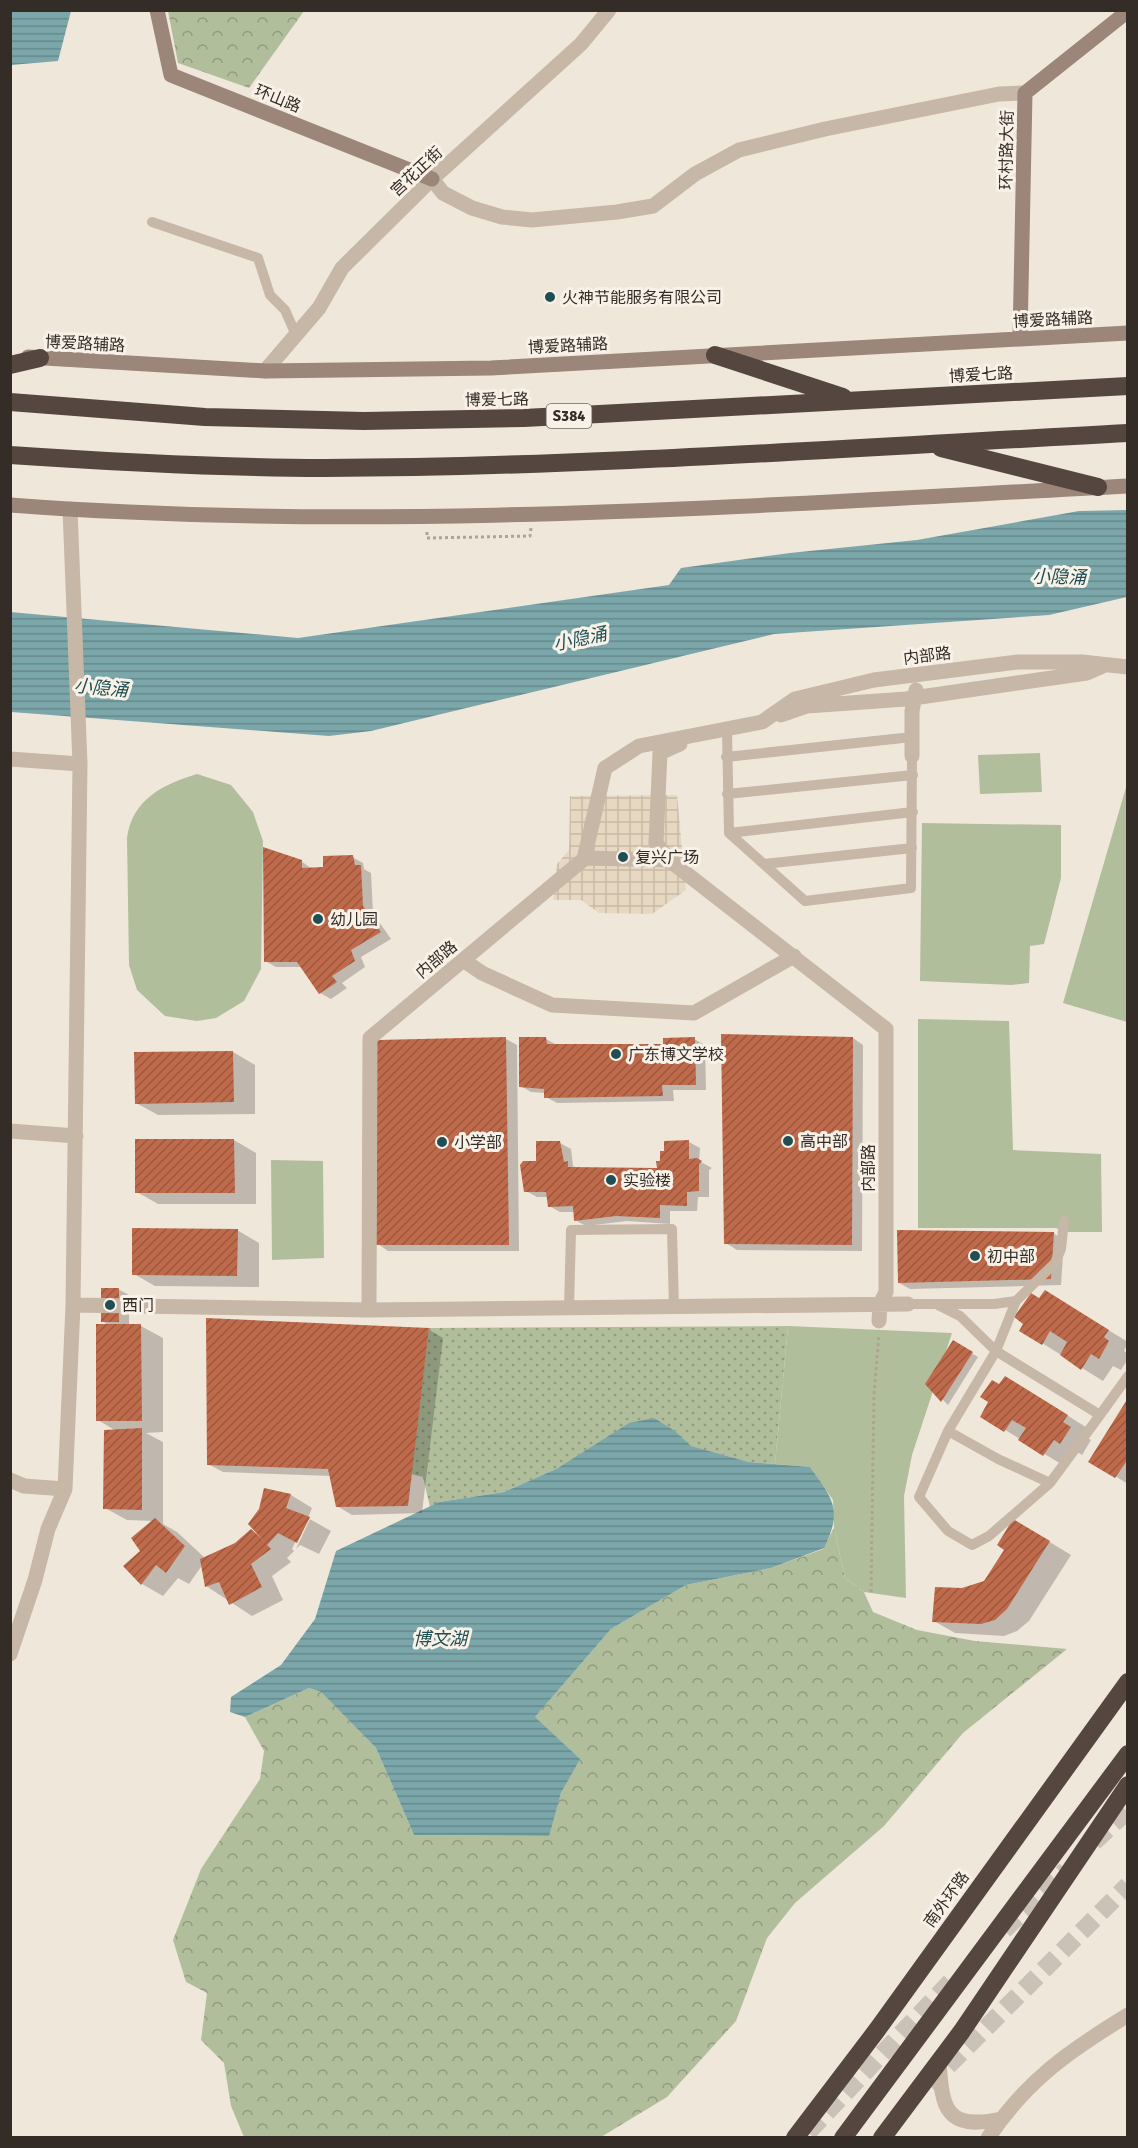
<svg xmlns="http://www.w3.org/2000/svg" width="1138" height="2148" viewBox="0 0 1138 2148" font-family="Signika,'Noto Sans SC',sans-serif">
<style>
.grass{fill:url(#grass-dots)}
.forest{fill:url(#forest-crowns)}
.garden{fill:#b1be9c}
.plaza{fill:url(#plaza-grid)}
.water{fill:url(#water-rules)}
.shadow{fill:#0003}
.building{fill:url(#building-hatch)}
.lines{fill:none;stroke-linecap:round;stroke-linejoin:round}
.highway-tunnel{stroke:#cac2b7;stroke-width:18;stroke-dasharray:18 9;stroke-linecap:butt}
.path{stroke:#b3a192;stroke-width:3;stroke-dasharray:3 3;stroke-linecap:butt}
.lane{stroke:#c7b7a7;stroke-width:10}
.street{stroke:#c7b7a7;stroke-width:15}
.secondary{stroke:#9b8679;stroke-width:15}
.highway{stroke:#55463f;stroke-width:18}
.poi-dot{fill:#1f4e53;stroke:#f8f1e7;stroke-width:2}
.labels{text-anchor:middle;stroke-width:6;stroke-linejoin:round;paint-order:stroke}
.shield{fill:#f8f1e7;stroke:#6f6761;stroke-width:1.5}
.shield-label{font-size:15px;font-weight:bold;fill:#342c27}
.street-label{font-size:16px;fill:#342c27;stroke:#f8f1e7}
.poi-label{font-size:16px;fill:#342c27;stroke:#f8f1e7;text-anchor:start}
.water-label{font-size:18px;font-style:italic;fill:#1f4e53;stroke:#f8f1e7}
</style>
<defs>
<pattern id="grass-dots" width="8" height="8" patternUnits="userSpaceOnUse" patternTransform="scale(1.5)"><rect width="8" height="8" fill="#b1be9c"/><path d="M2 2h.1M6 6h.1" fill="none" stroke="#919b7f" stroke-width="1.8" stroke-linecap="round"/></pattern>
<pattern id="forest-crowns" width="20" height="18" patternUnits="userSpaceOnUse" patternTransform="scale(1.5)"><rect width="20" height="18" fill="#b1be9c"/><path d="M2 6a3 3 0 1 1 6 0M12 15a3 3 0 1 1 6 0" fill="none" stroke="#919b7f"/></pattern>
<pattern id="plaza-grid" width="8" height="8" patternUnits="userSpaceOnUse" patternTransform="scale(1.5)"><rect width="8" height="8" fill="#e7d8c2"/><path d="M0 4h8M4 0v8" fill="none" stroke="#c7baa7"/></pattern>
<pattern id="water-rules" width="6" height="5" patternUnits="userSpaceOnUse" patternTransform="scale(1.5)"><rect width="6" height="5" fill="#7ba7ab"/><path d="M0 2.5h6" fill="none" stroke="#66888b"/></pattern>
<pattern id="building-hatch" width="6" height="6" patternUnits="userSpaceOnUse" patternTransform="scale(1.5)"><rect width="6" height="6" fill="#bf6a4a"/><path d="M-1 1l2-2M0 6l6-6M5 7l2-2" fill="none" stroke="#9c573e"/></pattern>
</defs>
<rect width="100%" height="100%" fill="#f0e7db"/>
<path class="grass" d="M788,1326l-13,138 -26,-2 -59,-16 -15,-15 -117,37 -54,24 -65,10 -9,5 -7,-30 -12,-3 18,-146z"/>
<path class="forest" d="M168,11v-1l136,1 -55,77 -71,-25z
M834,1528l11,50 19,14 9,20 44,18 58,11 92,8 -104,84 -79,93 -89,77 -28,35 -31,83 -69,76 -66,40h-357l-13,-31 -7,-43 -23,-23 6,-47 -21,-11 -13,-42 28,-71 59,-90 4,-28 -19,-34 64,-29 12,4 55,56 38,87 134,1 13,-43 18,-34 -45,-41 77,-89 75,-44 85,-17 52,-19z"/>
<path class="garden" d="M1040,753l2,39 -62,2 -2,-39z
M197,774l34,11 22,27 10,29 -2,128 -17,32 -28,17 -19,3 -32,-5 -28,-26 -8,-25 -2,-127c5,-39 37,-54 70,-64z
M1127,784v238l-64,-19z
M922,823l139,2v53l-17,66 -14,2 -1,37 -18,2 -91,-4z
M918,1019l91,2 4,129 88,4 1,78h-37l-9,-4h-138z
M271,1160l52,1 1,97 -52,2z
M788,1326l164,7 -40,122 -8,41 2,102 -42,-6 -19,-14 -11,-50 -1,-28 -23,-33 -35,-3z"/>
<path class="plaza" d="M677,795l9,95 -34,24 -53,-1 -18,-13h-28l4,-36 12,-14 1,-54z"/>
<path class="water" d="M11,10l60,1 -13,50 -47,4z
M1127,510v87l-78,18 -275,19 -403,97 -42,5 -318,-24 -1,-100 288,26 371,-53 12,-17 109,-15 127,-13 162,-29z
M654,1418l21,13 16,15 58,16 61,5c23,32 33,43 14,81l-53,20 -85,17 -75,44 -76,88 45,42 -19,34 -12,43 -135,-1 -38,-87 -55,-56 -12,-4 -64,29 -15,-5 1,-15 50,-32 34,-46 21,-68 103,-49 65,-10 54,-24 71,-45z"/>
<path class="shadow" d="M352,857l11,6 1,6 7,4 2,40 18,26 -30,18 4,10 -23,16 5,5 -16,11 -11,-6 -17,-26h-27l-11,-6 36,-100 11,8h12z
M853,1038l10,7 -1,206 -125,-1 -11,-7z
M506,1039l11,6 2,206h-131l-10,-7v-203z
M546,1039l11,6 108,1 29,-7 11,6 1,45h-33l1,11 -117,2 -11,-6v-4l-15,-1 -10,-6z
M233,1052l22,13v49l-97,1 -22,-12v-50z
M234,1140l22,13v51h-98l-21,-12z
M689,1142l11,6 -1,13 13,7 -3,2v27h-11l-1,14h-27v13l-43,-3 -41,5 -11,-6v-8h-15l-11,-6 -1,-9h-11l-11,-6 11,-28 23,-20 11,6 2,17 5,3 80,1 3,-18z
M237,1230l22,13v44l-104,-1 -21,-12z
M1053,1233l11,7 -3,45 -151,4 -11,-6z
M118,1289l11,6v31h12l22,12v94l-17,1 17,9v82l14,8 28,26 31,-13 15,-14 10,5 -1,-27 5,-19 26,5 21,13 -4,10 23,13 -12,23 -19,-9 -4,4 14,-30h-3l-15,30 2,2 -7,7 4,4 -19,14 11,24 -31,16 -46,-30 -3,-22 -14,20 -11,-6 -15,18 -21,-12v-33l11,-30 -26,-1 -22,-12 11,-77 -18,-11 12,-94 -8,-5z
M1040,1300l27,5 61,37 -4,9 4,2v6l-7,11 -8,-4 -10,15 -82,-51z
M428,1329l15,9 -21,175 -70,2 -15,-9 -6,-30 -108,-4 -15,-8z
M953,1342l25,15 -30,48 -21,-21z
M999,1386l28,4 62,39 -5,7 7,4 -9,15 -6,-4 -10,16 -84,-51z
M1128,1401v83l-37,-23z
M1035,1533l36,22 -42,66 -12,10 -13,5 -49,-3 -21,-12 29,-32 21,-7 22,-33z"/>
<path class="building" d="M263,847l39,13v8l21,-1v-11l30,-1 2,10h6l2,41 18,26 -30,18 4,11 -23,15 5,6 -18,12 -22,-32h-33z
M721,1034l132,3 -1,208 -128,-1z
M506,1037l3,208h-133l1,-205z
M519,1037h27l1,7h116v-6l32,-1 1,48h-34l1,11 -119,2v-9l-25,-2z
M233,1051l1,51 -99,2 -1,-52z
M135,1139h99l1,54h-100z
M689,1140v19l8,-1 5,3 -3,3v27l-12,1v14l-27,-1v13l-44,-2 -42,5 -1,-15 -25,1 -2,-15h-22l-4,-27 3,-4h13v-20h24l4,21 4,-1v6l89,1 -1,-7h4v-10h4v-10z
M132,1228l106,1 -1,47 -105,-1z
M897,1230l157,2 -3,47 -153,4z
M101,1288h18v34h-18z
M1045,1290l64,40 -5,7 5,4 -10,18 -8,-5 -10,16 -21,-15 7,-13 -17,-11 -8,14 -23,-14 4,-7 -9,-7 17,-24 8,5z
M206,1318l223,10 -21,178 -72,1 -8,-38 -121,-4z
M96,1324h45l1,97h-46z
M953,1340l20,12 -32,50 -16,-18z
M1005,1376l63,39 -5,7 8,5 -11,17 -6,-4 -11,16 -25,-16 8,-12 -14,-8 -8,12 -24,-15 8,-15 -8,-5 12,-17 7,4z
M1128,1398v61l-13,19 -27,-16z
M142,1428v82l-39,-1 1,-79z
M264,1488l27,6 -5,14 24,9 -13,26 -19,-10 -11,12 4,4 -20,15 11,23 -33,18 -10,-23 -14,5 -5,-28 35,-16 16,-14 13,12 -16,-17 11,-15z
M155,1518l30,28 -19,27 -10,-8 -15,20 -18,-19 17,-15 -9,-13z
M1013,1519l37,22 -43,68 -12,11 -14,4 -49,-2 3,-35 27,1 22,-7 20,-31 -7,-5z"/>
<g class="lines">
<path class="highway-tunnel" d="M1094,1842l34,-32
M1004,1930l62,-60
M929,2085l199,-200
M808,2132l148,-156"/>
<path class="path" d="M427,532v6l103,-2 1,-8
M871,1592l3,-198 5,-59"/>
<path class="lane" d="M152,222l106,36 12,37 15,15 11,25
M727,730l2,103 76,68 106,-13 1,-132
M726,757l186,-20
M727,794l186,-19
M729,833l184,-21
M764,864l148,-16
M1016,1301l39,-38 6,-14 3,-28
M908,1304h86l22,-3 -20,50 104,64 -50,68 -52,-24 -50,-28
M938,1305l22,11 36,35 -48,80 -29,66 29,34 24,14 17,-9 61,-53
M569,1309l2,-79 101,-1 2,80
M1100,1415l28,-39"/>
<path class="street" d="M432,179l11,14 29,15 30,9 30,3 85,-8 36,-6 42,-32 44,-24 86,-21 174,-35 26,-1
M265,371l54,-63 23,-40 90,-89 149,-135 28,-34
M781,715l26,-9 99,-7 181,-26 16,-7
M680,744l-20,9 -4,90 13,17 217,169v263l-6,12 -1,17
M912,756v-45l4,-21
M10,759l70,5
M584,858l85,2
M463,960l19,13 70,32 142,8 100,-57
M10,1131l66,5
M908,1304l-539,6 1,-272 214,-179 21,-91 34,-22 123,-24 33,-23 79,-19 144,-18h64l46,5
M73,1305l296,5
M10,1480l14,6 41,3
M10,1654l25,-74 13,-51 17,-40 8,-184 7,-541 -10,-255
M939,2061c3,47 6,70 62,58
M988,2138c39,-58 81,-87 140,-123"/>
<path class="secondary" d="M157,10l14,65 261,104
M1020,339l5,-246 103,-82
M28,357l237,14 226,-3 637,-35
M10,505c370,28 748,0 1118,-19"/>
<path class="highway" d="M715,355l128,42
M10,365l30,-7
M10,402l195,15 159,4 160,-3 604,-32
M941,448l157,39
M10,455c105,7 210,13 315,13 267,-1 535,-21 803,-35
M795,2138l82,-108 251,-348
M843,2138l285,-384
M882,2138l80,-107 166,-246"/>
</g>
<g class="poi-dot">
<circle cx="550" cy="297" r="6"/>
<circle cx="623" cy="857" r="6"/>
<circle cx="318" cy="919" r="6"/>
<circle cx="616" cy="1054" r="6"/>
<circle cx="788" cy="1141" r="6"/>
<circle cx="442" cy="1142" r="6"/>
<circle cx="611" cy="1180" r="6"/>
<circle cx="975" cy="1256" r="6"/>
<circle cx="110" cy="1305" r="6"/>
</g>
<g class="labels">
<rect class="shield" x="546.5" y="404" width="45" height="24" rx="4.5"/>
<g class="shield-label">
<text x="569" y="421">S384</text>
</g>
<g class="street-label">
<text transform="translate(278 98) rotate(22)" y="6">环山路</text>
<text transform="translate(1006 150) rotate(-89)" y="6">环村路大街</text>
<text transform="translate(416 171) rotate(-43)" y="6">宫花正街</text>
<text transform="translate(1053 319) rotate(-3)" y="6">博爱路辅路</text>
<text transform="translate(85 343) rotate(3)" y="6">博爱路辅路</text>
<text transform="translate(568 345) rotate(-3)" y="6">博爱路辅路</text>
<text transform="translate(981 374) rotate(-3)" y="6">博爱七路</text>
<text transform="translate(497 399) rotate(-1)" y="6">博爱七路</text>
<text transform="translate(927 655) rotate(-7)" y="6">内部路</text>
<text transform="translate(436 959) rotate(-40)" y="6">内部路</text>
<text transform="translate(868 1168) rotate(-90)" y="6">内部路</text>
<text transform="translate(946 1899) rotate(-54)" y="6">南外环路</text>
</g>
<g class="poi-label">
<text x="562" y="303">火神节能服务有限公司</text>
<text x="635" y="863">复兴广场</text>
<text x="330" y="925">幼儿园</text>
<text x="628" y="1060">广东博文学校</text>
<text x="800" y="1147">高中部</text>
<text x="454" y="1148">小学部</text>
<text x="623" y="1186">实验楼</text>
<text x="987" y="1262">初中部</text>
<text x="122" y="1311">西门</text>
</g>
<g class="water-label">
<text transform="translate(1059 577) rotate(1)" y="6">小隐涌</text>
<text transform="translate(580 639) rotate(-12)" y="6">小隐涌</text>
<text transform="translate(101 688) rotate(5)" y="6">小隐涌</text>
<text x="440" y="1645">博文湖</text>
</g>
</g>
<rect width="1138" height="2148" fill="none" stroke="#342c27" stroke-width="24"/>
</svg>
